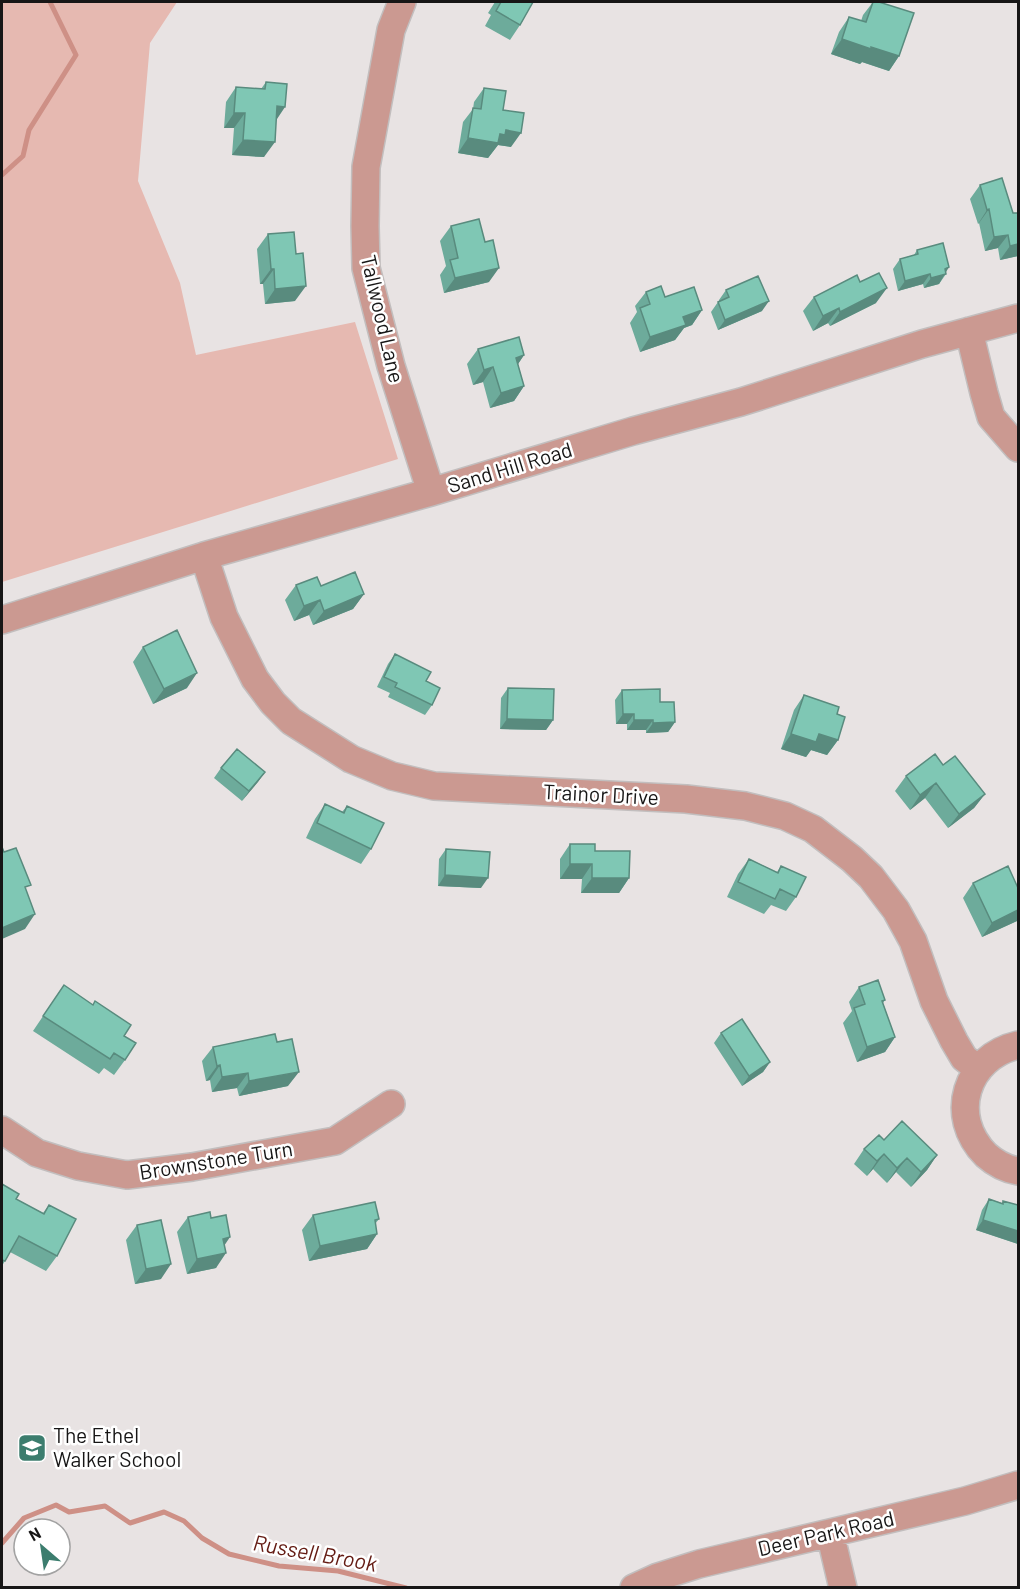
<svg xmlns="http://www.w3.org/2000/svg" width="1020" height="1589" viewBox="0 0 1020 1589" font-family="Barlow,sans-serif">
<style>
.green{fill:#e6b9b1}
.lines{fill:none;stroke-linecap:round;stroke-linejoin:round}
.stream{stroke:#ce9086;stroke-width:5}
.minor-casing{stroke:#c2bebe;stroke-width:30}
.minor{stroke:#cb9991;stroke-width:27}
.wall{fill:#6dab9b}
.shaded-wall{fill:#598b7e}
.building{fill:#7fc7b4;stroke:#598b7e;stroke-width:1.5}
.labels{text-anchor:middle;stroke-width:5;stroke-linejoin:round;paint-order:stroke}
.street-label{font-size:21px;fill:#171616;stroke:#fff}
.poi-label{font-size:21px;fill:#171616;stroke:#fff;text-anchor:start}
.water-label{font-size:22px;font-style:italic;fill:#641b13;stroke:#fff}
</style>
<rect width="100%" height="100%" fill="#e8e3e3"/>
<path class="green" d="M2,2h175l-27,41 -12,138 42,102 16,72 159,-33 43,137 -396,123z"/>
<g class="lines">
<path class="stream" d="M2,175l21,-19 6,-26 47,-75 -26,-53
M2,1543l22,-25 32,-13 13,7 36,-6 25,17 34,-11 20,9 18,17 27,16 50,12 59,5 68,17"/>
<g class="minor-casing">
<path id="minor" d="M402,2l-11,28 -25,137 -1,59 1,42 25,98 40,126
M969,331l15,62 7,24 27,31
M204,556l20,61 31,62 18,24 18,18 60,38 41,17 42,10 252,13 59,7 40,10 28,13 39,30 19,18 25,33 17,31 21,60 20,40 10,17 14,11
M2,620l202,-64 227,-64 202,-61 108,-29 181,-58 96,-26
M1018,1045c-52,12 -71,71 -32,110 9,8 20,14 32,16
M2,1130l35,23 41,13 49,9 65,-8 143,-26 56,-37
M830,1533l13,55
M634,1588l24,-11 41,-13 266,-63 53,-16"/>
</g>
<use href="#minor" class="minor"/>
</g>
<path class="wall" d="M495,2h38l-13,23 -10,15 -25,-14 6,-11 -3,-2z
M873,2h6l20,54 -10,15 -27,-9 -2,2 -29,-10 8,-22 10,-15 12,4 2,-6z
M266,82l10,38 -12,37 -32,-2 2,-27h-10l2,-26 10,-15 25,2z
M484,88l19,22 8,37 -13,-2 -10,13 -30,-5 5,-31 10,-13 1,-7z
M1002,178l16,78 -18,4 -2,-12 -13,3 -6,-28 -1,1 -8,-25 10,-14z
M451,226l38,56 -45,11 -4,-18 6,-9 -6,-25z
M268,234l28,20 -1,47 -30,3 -2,-20h-3l-3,-35z
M917,250l29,24 -7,10 -15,4 -1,-4 -25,7 -5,-22 7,-10 14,-4z
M860,282l16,21 -46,23 -2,-3 -15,8 -10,-20 11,-14z
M726,290l36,21 -44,19 -7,-18 7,-10 1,-1v-1z
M646,292l56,18 -10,15 -8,3 -9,12 -35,12 -10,-29 7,-11 -2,-6z
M478,349l46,6 -6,9 6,22 -10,15 -24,7 -7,-26 -10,3 -6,-21z
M296,585l25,1 43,8 -11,15 -40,16 -4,-10 -15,6 -9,-21z
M143,647l44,41 -34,16 -20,-42z
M395,654l31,27 6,24 -7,10 -37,-18 2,-4 -13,-6 11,-23z
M508,688l45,32 -7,10 -46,-1 1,-31z
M622,690l38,12 15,20 -7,10 -22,1v-3h-19v-6h-11l-1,-24z
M804,695l33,19 1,26 -11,15 -16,-5 -5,7 -25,-8 13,-39z
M943,765l42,29 -11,14 -26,20 -23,-30 -15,12 -15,-19 11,-15z
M221,768l44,4 -23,29 -28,-23z
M325,804l17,8 5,-6 24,43 -10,15 -55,-26 9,-19z
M570,844l25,7 34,27 -10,15h-38l1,-14h-22v-20z
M446,849l35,39 -43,-2 1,-27z
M749,859l28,13 4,-6 15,31 -10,14 -15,-6 -7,9 -37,-17 11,-23z
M973,883l45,5v30l-1,3 -35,16 -19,-39z
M64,985l60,51 1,24 -11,15 -10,-7 -5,6 -66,-43z
M859,987l26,13 -2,3 12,34 -10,15 -28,10 -14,-39 9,-12 -3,-9z
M721,1033l49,29 -7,10 -21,14 -28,-43z
M213,1047l75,39 -49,10 -2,-8 -25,4 -2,-12 -4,1 -4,-20z
M884,1140l53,15 -10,15 -16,17 -15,-15 -9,11 -14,-14 -6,7 -13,-12 10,-15z
M2,1184l14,15 27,14 6,-8 8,51 -11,15 -36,-19 -8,14z
M989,1199l13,4 1,-2 15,4v39l-42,-14 6,-20z
M313,1215l66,4 -4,5 2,10 -10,15 -58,12 -7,-31z
M188,1217l23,1 14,27 -9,23 -29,6 -10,-42z
M137,1225l24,54 -26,5 -9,-44z"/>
<path class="shaded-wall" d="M842,39l29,8 28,9 -10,15 -27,-9 -2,2 -29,-10z
M277,106l8,1 -10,15z
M234,113h11l-11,15h-10z
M506,130l15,3 -10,14 -13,-2 -10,13 -30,-5 10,-15 32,-4z
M243,140l32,2 -11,15 -32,-2z
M989,209l-10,14 -1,1 9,-14z
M1008,235l-10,13 -13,3 9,-14z
M1018,244v12l-18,4 10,-14z
M949,267l-10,17 -15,4 7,-10 14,-9z
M499,268l-10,14 -45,11 11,-15z
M271,269h3l-11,15h-3z
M930,274l-7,10 -25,7 7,-10z
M306,286l-11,15 -30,3 10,-15z
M887,288l-11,15 -46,23 10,-14z
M769,301l-7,10 -44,19 7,-10z
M839,308l-11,15 -15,8 10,-15z
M702,310l-10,15 -8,3 -9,12 -35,12 10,-15 33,-20z
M524,355l-10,15 2,-12z
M493,367l-10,15 -10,3 11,-15z
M524,386l-10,15 -24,7 11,-15z
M364,594l-11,15 -40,16 11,-14z
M320,600l-11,15 -15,6 10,-15z
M197,673l-10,15 -34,16 11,-15z
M623,714h11l-7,10h-11z
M507,719l46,1 -7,10 -46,-1z
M634,720h19l-7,10h-19z
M675,722l-7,10 -22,1 7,-10z
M791,734h28l19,6 -11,15 -16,-5 -5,7 -25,-8z
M265,772l-7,10 -16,19 7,-10z
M936,783l-11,15 -15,12 10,-15z
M985,794l-11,14 -26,20 11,-14z
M570,864h22l-10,15h-22z
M445,875l43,3 -7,10 -43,-2z
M592,878h37l-10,15h-38z
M1018,910v8l-1,3 -35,16 10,-14z
M35,914l-10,15 -23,10v-11z
M895,1037l-10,15 -28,10 10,-15z
M770,1062l-7,10 -21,14 7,-10z
M220,1065l-10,15 -4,1 11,-15z
M299,1072l-11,14 -49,10 10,-15z
M248,1073l-11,15 -25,4 10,-15z
M884,1154l-11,15 -6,7 10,-15z
M937,1155l-10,15 -16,17 10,-15z
M907,1158l-11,14 -9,11 10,-15z
M983,1220l35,11v13l-42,-14z
M377,1234l-10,15 -58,12 11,-15z
M230,1237l-10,15 3,-13z
M226,1253l-10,15 -29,6 10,-15z
M171,1264l-10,15 -26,5 11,-15z"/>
<path class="building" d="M501,2h32l-13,23 -24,-14z
M873,2h6l35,11 -15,43 -28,-9v2l-29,-10 7,-22 17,5z
M266,82l21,2 -2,23 -8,-1 -2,36 -32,-2 2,-27h-11l2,-26 29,2z
M484,88l22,3 -3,19 21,3 -3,20 -15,-3 -1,5 -5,-1 -2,9 -30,-5 5,-30 8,1z
M1002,178l11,35h5v31l-8,2 -2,-11 -14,2 -5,-28 -2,1 -7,-25z
M479,219l6,23 8,-2 6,28 -44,10 -5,-18 8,-2 -7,-32z
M294,232l2,22 7,-1 3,33 -31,3 -1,-20h-3l-3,-35z
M943,243l6,24 -4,2 1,5 -15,4 -1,-4 -25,7 -5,-22 18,-5 -1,-4z
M879,273l8,15 -47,24 -1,-4 -16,8 -9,-19 43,-22 3,7z
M758,276l11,25 -44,19 -7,-18 11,-5 -3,-7z
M661,286l4,11 29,-10 8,23 -19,7 3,8 -36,12 -10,-29 10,-4 -4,-12z
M519,337l5,18 -8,3 8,28 -23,7 -8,-26 -9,3 -6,-21z
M355,572l9,22 -40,17 -4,-11 -16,6 -8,-21 21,-8 4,9z
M177,630l20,43 -33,16 -21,-42z
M395,654l36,18 -5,9 14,7 -8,17 -37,-18 2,-4 -13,-6z
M508,688l46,1 -1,31 -46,-1z
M660,689v13h14l1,20 -22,1v-3h-19v-6h-11l-1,-24z
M804,695l35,12 -2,7 8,3 -7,23 -19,-6 -3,8 -25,-8z
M237,749l28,23 -16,19 -28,-23z
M935,754l8,11 12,-9 30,38 -26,20 -23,-31 -16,12 -14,-19z
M325,804l19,9 3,-7 37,17 -13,26 -54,-26z
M570,844h25v7h35l-1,27h-37v-14h-22z
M2,847l2,5 12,-4 15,37 -6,2 10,27 -33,14z
M446,849l44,3 -2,26 -43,-3z
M749,859l29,14 3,-7 25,11 -10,20 -16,-8 -5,10 -37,-17z
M1008,866l10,22v22l-26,13 -19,-40z
M878,980l7,20 -3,1 13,36 -28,10 -13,-39 11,-4 -6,-17z
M64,985l29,20 2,-4 36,24 -7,11 12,7 -11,17 -11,-7 -4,6 -67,-43z
M742,1019l28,43 -21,14 -28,-43z
M275,1034l2,8 15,-3 7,33 -50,9 -1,-8 -26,4 -2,-12 -3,1 -4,-19z
M902,1121l35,34 -16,17 -14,-14 -10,10 -13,-14 -7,7 -13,-12 15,-14 5,5z
M2,1184l17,10 -3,5 28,15 5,-9 27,14 -19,37 -38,-20 -14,25 -3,-1z
M989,1199l14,5v-3l15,4v26l-35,-11z
M375,1202l4,17 -4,1 2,14 -57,12 -7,-31z
M210,1212l1,6 15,-3 4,22 -7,2 3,14 -29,6 -9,-42z
M161,1220l10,44 -25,5 -9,-44z"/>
<defs>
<g id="school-square" transform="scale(1.5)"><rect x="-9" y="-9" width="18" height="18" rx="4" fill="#3c7d6e" stroke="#fff"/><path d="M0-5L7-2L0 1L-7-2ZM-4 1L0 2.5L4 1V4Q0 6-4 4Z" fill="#fff"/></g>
</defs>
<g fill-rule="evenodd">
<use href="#school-square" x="32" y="1448"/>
</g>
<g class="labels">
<g class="street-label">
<text transform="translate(382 319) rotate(77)" y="7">Tallwood Lane</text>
<text transform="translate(510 468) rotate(-17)" y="7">Sand Hill Road</text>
<text transform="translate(601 795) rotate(3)" y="7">Trainor Drive</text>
<text transform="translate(216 1161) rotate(-9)" y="7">Brownstone Turn</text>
<text transform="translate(826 1534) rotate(-13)" y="7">Deer Park Road</text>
</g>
<g class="poi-label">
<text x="53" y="1443">The Ethel<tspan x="53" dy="24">Walker School</tspan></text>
</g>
<g class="water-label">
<text transform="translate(315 1553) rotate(10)" y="8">Russell Brook</text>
</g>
</g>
<rect width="1020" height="1589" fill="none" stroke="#171616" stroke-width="6"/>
<g transform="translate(42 1547) rotate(331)"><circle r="28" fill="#ffffff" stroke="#a2a2a2" stroke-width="1.5"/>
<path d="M0-4.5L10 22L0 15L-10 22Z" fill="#3c7d6e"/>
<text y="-9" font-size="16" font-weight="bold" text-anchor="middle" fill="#171616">N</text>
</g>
</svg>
